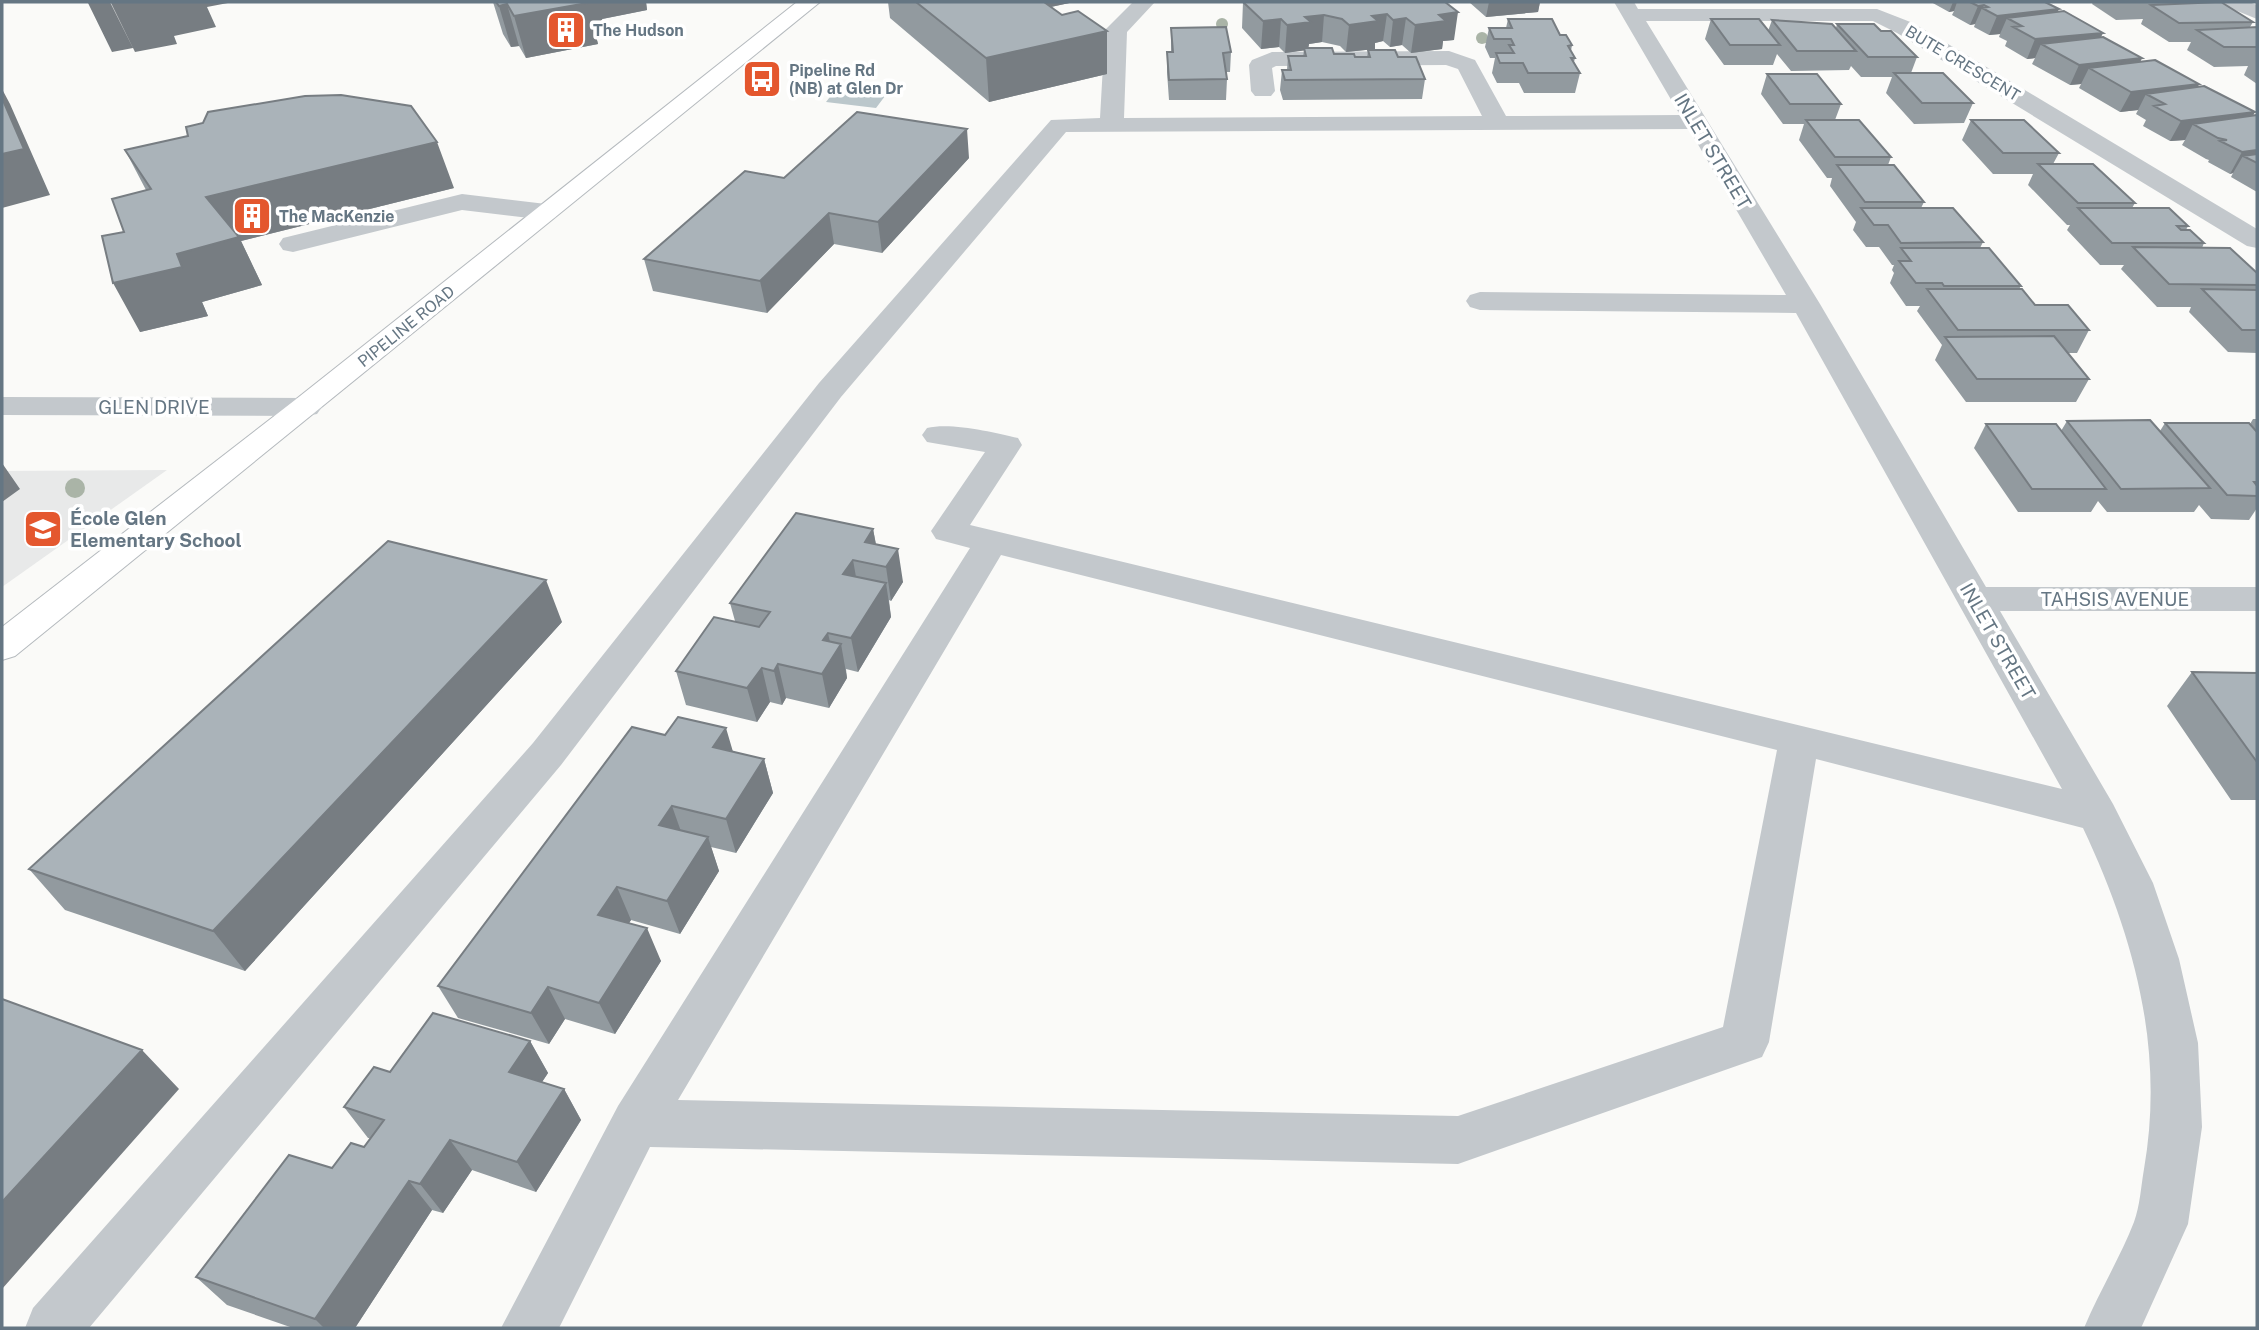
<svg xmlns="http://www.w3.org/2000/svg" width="2259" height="1330" viewBox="0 0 2259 1330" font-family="'Public Sans',sans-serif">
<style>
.built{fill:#e8e9e9}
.water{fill:#bbc7cb}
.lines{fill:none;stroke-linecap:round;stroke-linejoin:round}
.major-casing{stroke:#b5babe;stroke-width:2}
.minor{fill:#c3c8cc;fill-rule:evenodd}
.major{fill:#fff;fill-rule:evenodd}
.tree{fill:#aab4a7}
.wall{fill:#929a9f}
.shaded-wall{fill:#777d82}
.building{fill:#aab3b9;stroke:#777d82;stroke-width:2}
.labels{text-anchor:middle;stroke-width:7;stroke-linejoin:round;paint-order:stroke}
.far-poi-label{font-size:16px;font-weight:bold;fill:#657683;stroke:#fff;text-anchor:start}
.far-street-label{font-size:16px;fill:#657683;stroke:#fff}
.street-label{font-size:19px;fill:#657683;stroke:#fff}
.poi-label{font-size:19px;font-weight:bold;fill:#657683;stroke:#fff;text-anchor:start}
</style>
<rect width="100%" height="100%" fill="#fafaf8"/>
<path class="built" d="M167,470l-165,117v-116z"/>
<path class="water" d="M835,87l6,1 2,3 42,5 -9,12 -50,-6 7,-9 -4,-1z"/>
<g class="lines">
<g class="major-casing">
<path id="major" d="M797,2h23l-805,654 -13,4v-33l293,-227z"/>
</g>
<path class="minor" d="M1133,2h22l-28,30 -3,86 358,-2 -24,-47 -12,-4 -170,1 -4,2 3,23 -4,5h-16l-4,-5 -2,-26 3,-5 20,-8 177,-1 26,9 31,56 174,-1 -66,-113h20l4,7h239l36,14 344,206v19l-10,-2 -350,-213 -24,-12h-227l174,283 166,283h271v24h-257l113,193 40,79 26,76 19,84 4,84 -14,97 -47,104h-57c15,-36 36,-70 50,-106 6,-16 7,-36 10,-53 21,-120 -10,-233 -61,-341l-267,-69 -47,283 -7,15 -304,107 -808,-17 -91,181h-58l117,-222 352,-558 -34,-9 -5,-8 54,-79 -58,-10 -5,-7 5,-7c23,-6 66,4 91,10l4,7 -52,80 1092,264 -266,-476 -316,-3 -10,-3 -4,-6 4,-6 10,-3 306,3 -97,-166 -623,3 -225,265 -280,368 -472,563h-64l8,-20 500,-565 286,-360 232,-263 49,-2 5,-88zM1001,555l776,195 -54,277 -265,89 -780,-16z
M2222,2h27l8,3v14l-32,-13z
M462,194l84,10 9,2 4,6 -4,6 -9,2 -84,-10 -169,42 -10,-2 -4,-6 4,-6z
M2,397l304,1 11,2 5,7 -5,7 -11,2 -304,-1z"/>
<use href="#major" class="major"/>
</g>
<g class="tree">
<circle cx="1222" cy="24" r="6"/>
<circle cx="1482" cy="38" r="6"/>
<circle cx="75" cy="488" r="10"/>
</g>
<path class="wall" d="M493,2h153l1,8 -45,9 3,11 -10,2 3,12 -72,14 -7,-12 -8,1 -8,-13z
M888,2h186l-23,5 11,8 45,16v43l-118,28 -99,-84z
M1243,2h202l9,38 -11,1 -1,8 -31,4 -9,-8 -12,2 -7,-6 -8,2v6l-29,3 -6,-6 -18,-4 -13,2 -1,4 26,6 21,3h12l1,-7 30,7 27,22 -3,20 -139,1 -3,-10 2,-20h5l1,-14h15l1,-6 -19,3 -6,-6 -18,2 -19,-21z
M1469,2h71l-2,10 -52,5z
M1931,2h114l14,7 -2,3 21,8 23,17 41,21 -2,4 59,22 -1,3 55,29 4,-1v77l-26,-15 2,-4 -3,1 -22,-12 1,-2 -3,-1 -24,-14 3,-5 -15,1 -27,-15 3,-6 -10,-6 2,-4 -18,2 -41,-24 2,-4 -11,1 -38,-21 3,-6 -8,1 -22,-13 2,-5 -8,-4 1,-3 -11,1 -15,-8 1,-3 -5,1 -18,-10 2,-4 -5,1z
M2093,2h113l-1,1 48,19 -3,5h7v57l-13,-9 4,-9 -34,1 -27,-17 4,-8h-22l-28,-18 2,-5 -27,1 -24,-16z
M1508,19l52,16 12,10 -1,6 4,7 -1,4 6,11 -5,20h-51l-5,-10h-22l-5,-10 3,-15h-5l-5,-11 4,-19h17z
M1711,19l57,12 4,-11 64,8 1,-4 44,7 36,26 -6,16 62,30 -9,20 -50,1 -28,-31 6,-16h-31l-10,-11 -2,4 -58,1 -14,-17 -4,11h-49l-19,-26z
M1171,28l60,24 -1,20h-4l1,7 -1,21h-57l-2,-28v-20h4z
M1767,74l74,30 -6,16 56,37 -3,8 36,37 -3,6 62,34 -3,6 41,38 -2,3 16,16 54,25 -12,23h-9l21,26 -13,23h-110l-31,-42 7,-15 -25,-34 3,-5h-14l-16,-23 4,-10 -2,-3 2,-5h-2l-13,-18h-13l-13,-17 3,-8 -26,-36 2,-8h-5l-28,-38 5,-16h-21l-22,-30z
M1971,120l88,33 -6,11 82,39 -3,5 56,18 -2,4 18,13 -2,5 55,25v80l-29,-1 -39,-40 2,-5h-34l-36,-38 3,-4h-24l-33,-35 3,-5h-3l-39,-40 5,-11h-40l-31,-34z
M125,150l329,38 -213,53 21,44 -60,17 6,14 -68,16 -16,-100 22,-42z
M969,158l-87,95 -48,-9 -67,69 -114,-22 -9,-32 140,-81z
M2253,419h4v89l-8,12 -38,-1 -12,-14 -5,7h-87l-9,-11 -7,11h-73l-44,-64 12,-24 75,7 6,-10 93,10 5,-8 85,1z
M873,529l3,15 27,38 -12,19 -2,-1 2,17 -33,55 -12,-3 1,9 -18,30 -43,-10 -4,7 -12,-3 -13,20 -71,-17 -10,-34 59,-50 -5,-18z
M562,622l-317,349 -180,-61 -36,-41z
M2192,672l65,1v127h-26l-64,-94z
M665,735l99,24 9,34 -37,60 -25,-6 8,24 -39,63 -49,-14 -2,3 32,38 -46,73 -50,-15 -16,25 -91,-26 -20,-32z
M530,1041l18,32 -6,9 22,7 17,31 -45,72 -64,-22 -29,43 -11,-3 -77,118h-62l-66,-23 -31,-28 136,-109 32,-21 6,-9h-2l-24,-31 46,-35z"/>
<path class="shaded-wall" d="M95,2h15l23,46 -21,4 -24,-49z
M116,2h117l-26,5 9,20 -42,9 3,8 -42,8 -24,-49z
M581,2h65l1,8 -45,9 3,11 -10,2 3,12 -72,14 -12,-42z
M1008,2h66l-66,14z
M1489,2h51l-2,10 -52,5z
M1953,2h4l-3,9 -5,1z
M507,4l12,42 -8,1 -12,-41z
M1984,5l-1,3h-1l-7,16 -5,1 8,-19z
M2059,9l-9,19 -28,-2 -15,-8 -7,16 -11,1 8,-19z
M1458,12l-4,28 -11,1 -1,8 -31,4 4,-28 24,-10z
M1387,14l-4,27 -8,2v6l-29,3 3,-27 23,-9z
M1324,15l-2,27 -13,2 -1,6 -23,3 2,-28 18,-8z
M1406,18l-4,27 -12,2 3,-27z
M1281,19l-2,28 -18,2 2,-28z
M2077,19h2l-8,17 32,-3 -9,19 -53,-8 -6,14 -8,1 8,-20z
M1107,31v43l-118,28 -3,-44z
M2142,58l-9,19 -44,-9 -8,16 -11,1 9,-20z
M2199,84l-11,20h-23l-19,-10 -8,16 -18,2 11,-20z
M2,89l8,15 40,91 -48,13z
M2255,112l-11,21 -51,-9 -8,16 -15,1 11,-20z
M967,129l2,29 -87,95 -4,-31z
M437,142l17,46 -213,53 21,44 -60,17 6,14 -68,16 -27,-49 64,-29 29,-57z
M2257,150v13l-14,-7 -10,17 -3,1 12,-22z
M829,213l5,31 -67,69 -7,-32z
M2,463l18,26 -18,13z
M873,529l6,33 -14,-20z
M898,549l5,33 -12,19 -5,-34z
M853,560l6,34 -16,-20z
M546,580l16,42 -317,349 -32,-40z
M886,583l5,34 -33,55 -7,-34z
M828,633l5,23 8,-12 6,34 -18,30 -7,-34 1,-34z
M778,664l8,34 -4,7 -8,-34z
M762,668l8,34 -13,20 -10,-34z
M726,728l10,34 -23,-15z
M764,759l9,34 -37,60 -10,-34z
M672,806l12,34 -25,-15z
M708,837l11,34 -39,63 -13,-33z
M617,887l14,33 -18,28 -15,-33z
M647,928l14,33 -46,73 -16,-31z
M548,987l17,32 -16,25 -18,-31z
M530,1041l18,32 -20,30 -19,-31z
M142,1050l37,39 -177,200v-87z
M564,1089l17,31 -45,72 -19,-30z
M450,1140l22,30 -29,43 -23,-29z
M409,1181l23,29 -77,118h-31l-9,-9z"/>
<path class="building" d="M496,2h90l1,1 -73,13 -7,-12 -8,2z
M916,2h128l18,13 16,-4 29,20 -121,27z
M1243,2h202l13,10 -19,3 7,6 -31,4 -9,-7 -13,2 -6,-6 -15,2 6,5 -29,4 -7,-6 -18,-4 -19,2 6,5 -24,3 -6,-6 -18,2z
M1970,2h75l14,7 -62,7 -15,-8 6,-1 -4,-2 -6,1z
M2221,2l32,20 -74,1 -28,-18z
M2064,11l39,22 -68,6 -22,-12 9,-1 -15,-8z
M1508,19h44l8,16h6l6,10 -4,1 7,12h-4l9,15h-52l-5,-10h-23l-4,-10h18l-5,-8h5l-3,-6h-17l-5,-11h23z
M1711,19h48l21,26h-50z
M1772,20l60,4 24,27h-59z
M1837,24h37l7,7h10l26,26h-49z
M1226,27l5,25 -8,1 4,26 -58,1 -2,-28h6l-2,-24z
M2257,27v20h-33l-27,-17z
M2103,37l39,21 -63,7 -38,-21z
M1304,48h28l2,6h20l1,3h15l-2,-7h27l3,7h18l9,22 -140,1 -3,-10h9l-3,-14h18z
M2155,60l44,24 -68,8 -42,-24z
M1894,73h49l30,30h-51z
M1767,74h50l24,30h-51z
M2204,86l51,26 -74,9 -27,-15 11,-2 -19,-10z
M341,95l70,11 26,36 -231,55 33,40 -62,17 5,13 -69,16 -11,-47 22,-4 -12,-33 39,-10 -26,-39 63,-14 -2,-9 17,-4 5,-11 97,-16z
M2,98l22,51 -22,5z
M857,112l110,17 -89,93 -49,-9 -69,68 -116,-22 101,-88 39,7z
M2257,115v35l-15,2 -22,-11 7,-1 -9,-2 -25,-14z
M1806,120h53l32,37h-56z
M1971,120h53l35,33h-56z
M2257,154v9l-14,-7z
M2038,164h55l42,39h-57z
M1837,165h57l30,37h-59z
M1861,208h92l30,34 -82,1 -13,-18h-14z
M2078,208h91l19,18h-11l4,4h9l14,13h-92z
M2133,247l97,1 27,25v12l-88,-1z
M1901,248h88l32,38h-77l-2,-3h-26l-17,-22h12z
M1927,289h95l13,16h33l21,25h-131z
M2202,289l55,1v40h-15z
M2054,336l35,43h-112l-32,-42z
M2150,420l60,68 -89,1 -54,-68z
M2165,423h84l8,9v50h-3l3,4v10l-30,-1z
M1986,424h70l50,65h-74z
M796,513l77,16 -8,13 33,7 -12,18 -33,-7 -10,14 43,9 -35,55 -23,-5 -5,7 18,4 -19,30 -44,-10 -4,7 -12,-3 -15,20 -71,-17 38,-54 45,10 11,-15 -40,-9z
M388,541l158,39 -333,351 -184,-62z
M2192,672l65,1v89z
M678,717l48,11 -13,19 51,12 -38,60 -54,-13 -13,19 49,12 -41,64 -50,-14 -19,28 49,13 -48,75 -51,-16 -17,26 -93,-27 194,-259 33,8z
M2,999l140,51 -140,152z
M433,1013l97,28 -21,31 55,17 -47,73 -67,-22 -30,44 -11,-3 -94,138 -119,-42 93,-122 43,13 19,-25 13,4 20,-27 -40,-13 30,-40 16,5z"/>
<defs>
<g id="building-square" transform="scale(2.0125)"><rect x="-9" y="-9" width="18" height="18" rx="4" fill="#e4572e" stroke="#fff"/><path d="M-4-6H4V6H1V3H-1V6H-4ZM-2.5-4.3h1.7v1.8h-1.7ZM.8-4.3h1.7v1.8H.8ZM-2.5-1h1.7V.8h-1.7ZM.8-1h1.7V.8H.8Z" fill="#fff"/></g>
<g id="bus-square" transform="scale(2.0125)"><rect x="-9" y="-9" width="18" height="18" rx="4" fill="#e4572e" stroke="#fff"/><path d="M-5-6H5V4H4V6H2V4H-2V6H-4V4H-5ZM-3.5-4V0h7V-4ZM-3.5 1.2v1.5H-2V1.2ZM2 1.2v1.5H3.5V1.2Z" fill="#fff"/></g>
<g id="school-square" transform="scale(2.0125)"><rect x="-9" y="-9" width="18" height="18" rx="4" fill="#e4572e" stroke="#fff"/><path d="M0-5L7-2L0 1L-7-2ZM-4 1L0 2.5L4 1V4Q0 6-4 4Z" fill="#fff"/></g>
</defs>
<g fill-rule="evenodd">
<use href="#building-square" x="566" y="30"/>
<use href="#bus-square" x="762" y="79"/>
<use href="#building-square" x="252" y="216"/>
<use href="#school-square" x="43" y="529"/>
</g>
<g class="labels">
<g class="far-poi-label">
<text x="593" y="36">The Hudson</text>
<text x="789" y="76">Pipeline Rd<tspan x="789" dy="18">(NB) at Glen Dr</tspan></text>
<text x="279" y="222">The MacKenzie</text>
</g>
<g class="far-street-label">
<text transform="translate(1963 63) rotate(31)" y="6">BUTE CRESCENT</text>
<text transform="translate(406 326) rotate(-39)" y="6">PIPELINE ROAD</text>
</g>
<g class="street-label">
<text transform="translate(1713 151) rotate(59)" y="7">INLET STREET</text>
<text x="154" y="414">GLEN DRIVE</text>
<text x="2115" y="606">TAHSIS AVENUE</text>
<text transform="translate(1998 641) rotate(60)" y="7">INLET STREET</text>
</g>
<g class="poi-label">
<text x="70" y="525">École Glen<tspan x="70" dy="22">Elementary School</tspan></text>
</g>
</g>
<rect width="2259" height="1330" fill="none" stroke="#657683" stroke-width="7"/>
</svg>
